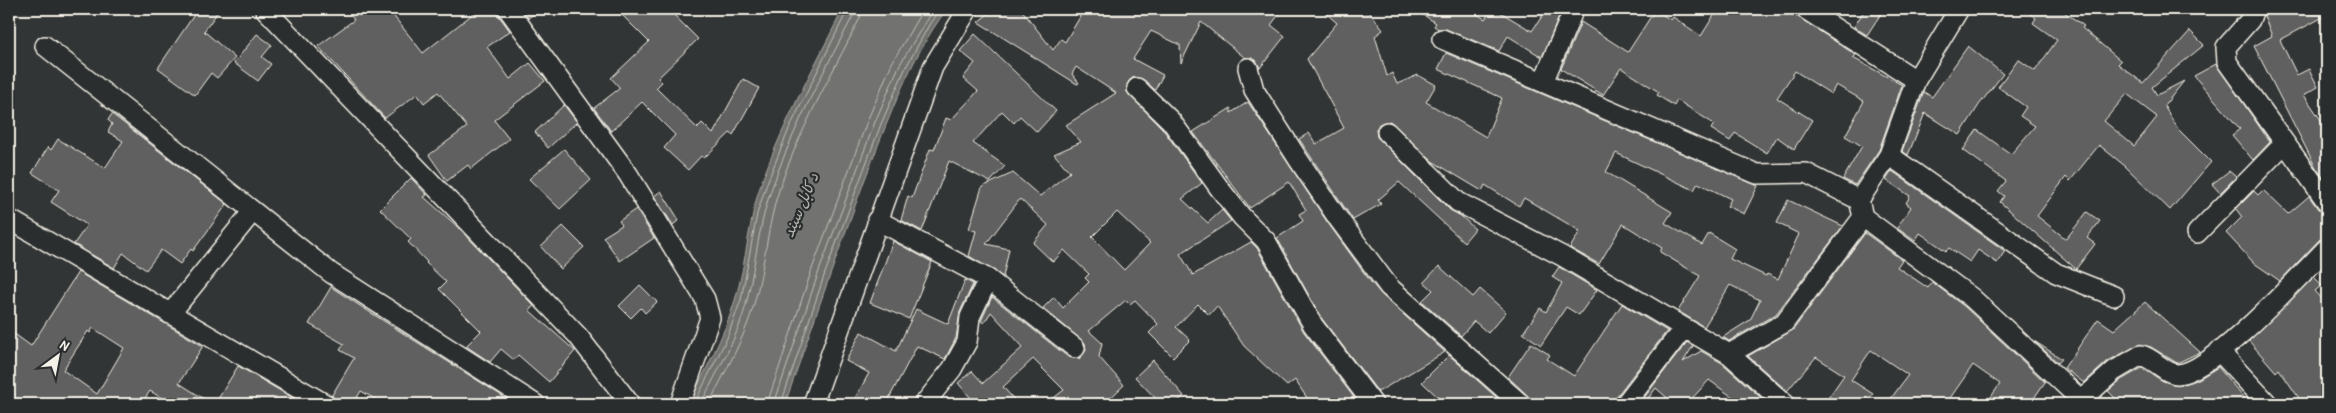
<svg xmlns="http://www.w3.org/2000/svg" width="2336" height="413" viewBox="0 0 2336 413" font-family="'Patrick Hand','Playpen Sans Arabic',sans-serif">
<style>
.water{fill:#727370;stroke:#a6a5a0}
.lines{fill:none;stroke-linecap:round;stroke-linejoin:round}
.shore{stroke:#c0bfb8;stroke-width:1}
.building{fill:#5f605f;stroke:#f4f1e8;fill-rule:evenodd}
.minor-casing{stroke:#f4f1e8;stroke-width:22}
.minor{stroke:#2a2d2e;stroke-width:19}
.labels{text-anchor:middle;stroke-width:4.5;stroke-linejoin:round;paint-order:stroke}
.water-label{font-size:15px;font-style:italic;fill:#b3b2ac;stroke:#2a2d2e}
</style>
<rect width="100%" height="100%" fill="#323535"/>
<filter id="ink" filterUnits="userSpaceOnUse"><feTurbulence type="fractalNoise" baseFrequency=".02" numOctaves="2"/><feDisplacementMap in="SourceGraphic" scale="10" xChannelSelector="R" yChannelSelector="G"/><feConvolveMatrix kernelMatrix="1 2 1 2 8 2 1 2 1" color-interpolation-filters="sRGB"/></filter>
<g filter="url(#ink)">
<path class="water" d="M843,9h104c-38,50 -59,112 -82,170 -28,75 -54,150 -80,225h-96c16,-34 35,-67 46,-104 12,-39 13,-80 27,-119 22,-60 53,-116 81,-172z"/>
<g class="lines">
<path class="shore" d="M694,404l33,-66 14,-38 16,-86 10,-31 22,-54 59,-120
M701,404c16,-34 38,-67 46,-104 9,-39 12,-78 26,-115 21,-59 51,-114 80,-169l1,-7
M709,404c16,-33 35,-64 45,-100 11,-38 13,-77 25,-114 20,-60 53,-116 81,-172l1,-9
M767,404l45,-135 56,-150 24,-56 31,-54
M774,404l45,-133 56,-149 24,-56 34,-57
M781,404l44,-131 56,-149 24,-55 25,-46 10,-14"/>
</g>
<path class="building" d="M198,9h22l-16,22 31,27 -18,20 -6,-5 -16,22 -37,-27z
M347,9h41l35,44 56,-44h18l2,7 11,15 -23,16 23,32 20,-16 15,18 -51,39 15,19 -38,30 -3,-4 -21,16 -18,-26 38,-28 -29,-35 -14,11 -7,-9 -32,24 -67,-72 36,-26z
M522,9h19l-13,9z
M616,9h52l30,30 -40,39 4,4 -6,6 41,40 5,-5 11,11 30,-55 16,9 -26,47 -3,-2 -26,25 -3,-2 -13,14 -24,-22 11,-13 -33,-33 -31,29 -17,-23 26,-20 -9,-10 38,-36z
M994,9h27l32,41 8,-11 4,3 15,-25 -6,-8h209l-12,16 14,11 -25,32 -4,-8 -12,-3 -43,-35 -20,41 -1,-18 -29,-14 -18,28 30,16 -8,15 -11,-10 -10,-3 -5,4 -3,10 36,37 40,55 -20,16 26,24 14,-13 9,11 -51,33 13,21 58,-33 6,6 47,84 55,72h-48l-16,-24 -8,6 -43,-40 -27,-40 -8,9 -11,-11 -22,23 14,13 -17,17 -24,-24 9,-9 -23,-24 -5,4 -4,-4 -37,31 13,12 -3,14 25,28 -20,19h-58l18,-14 -31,-31 -30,28 15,17h-26l-7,-7 -9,7 -18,-21 14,-12 11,12 40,-36 -32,-35 -7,11 -3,-2 11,-24 76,60 11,2 7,-9 -1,-7 -42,-35 11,-11 9,11 26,-26 -4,-4 4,-4 -25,-24 -11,12 -20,-19 15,-18 -28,-26 -34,45 23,5 -6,28 -34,-21 7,-25 -7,-2 13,-42 31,-14 27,23 30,-24 -16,-18 27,-12 -15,-17 50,-32 -40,-26 -4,7 7,9 -2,1 -99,-62zM1117,212l33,31 -26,27 -32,-33z
M1321,9h46l16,21 -8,6 12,40 5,-3 5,11 21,-9 18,10 -10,17 60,35 16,-39 -64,-29 8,-16 312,133 -14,28 -17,-8 4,-7 -33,-16 -4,7 -78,-37 -10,19 66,40 -7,11 37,22 7,-12 26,16 -5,10 36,17 1,-2 11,5 21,-45 -22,-11 11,-23 55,26 -67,88 -47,27 -6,-4 27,-17 10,-20 -30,-15 -26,42 -26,-16 22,-35 -40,-24 2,-4 -39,-24 -24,40 -29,-16 10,-17 -56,-33 -5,8 -34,-21 -3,6 -50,-30 -42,-40 -11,3 -3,6 1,7 73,73 11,6 14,13 -11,13 -65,-60 -21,18 3,4 -28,16 -54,-81 10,-6 7,11 28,-16 -37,-69 30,-36z
M1414,9h55l16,10 7,-10h3l37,22 15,-22 15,1 -20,47 -34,-21 -9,15 -53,-22h-8l-4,-3 2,-3z
M1718,9h68l70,46 -3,3 49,27 -23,65 -24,35 -12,-6 19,-33 -17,-10 19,-35 -28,-16 -5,9 -36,-23 -18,27 35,22 -18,29 -17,-12 -10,16 -32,-20 -5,8 -19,-12 3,-5 -37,-24 -3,6 -17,-11 2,-3 -38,-24 -18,27 -42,-26 20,-47 47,30 27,-42 16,10 2,-3 28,19z
M1865,9h19l-17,26 -13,-8z
M2023,9h37l24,17 -2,2 39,33 -3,3 25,19 47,-52 14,14 -52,42 5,8 27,-14 -20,25 14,23 33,33 -41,48 -45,-44 -26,-21 -29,36 -4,-4 -29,39 29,23 21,-27 13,9 -13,17 8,6 -19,25 -76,-67 4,-6 -6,-5 8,-10 -43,-31 14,-20 34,24 24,-28 -15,-10 6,-9 -28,-20 20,-28 17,12 22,-31 -24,-17 3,-5zM2127,94l30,23 -23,29 -30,-25z
M2265,9h62v6l-47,25 17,35 12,-6 9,18 -14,8 23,34v54l-12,-17 -61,-120 18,-10 -8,-20z
M257,34l15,11 -10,12 9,7 -13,17 -24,-18z
M975,34l81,77 -19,21 -17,-16 -6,7 -12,-12 -29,32 32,23 -15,16 -41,-21 -27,70 -21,-11 7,-24 4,2 18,-49 4,1 12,-32 5,2 27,-29 -15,-13 12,-15 -15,-12z
M1968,46l35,28 -24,31 -19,30 -35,-22 -17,42 -6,-4 22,-59 8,5z
M2216,64l54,78 -17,18 -21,-25 8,-6 -46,-53z
M1248,102l80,121 42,58 12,14 63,57 -67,40 -56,-73 -45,-81 26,-17 -4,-7 7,-4 -17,-28 -39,26 -57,-76 38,-24v5z
M564,105l13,17 -29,26 -13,-16z
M112,114l115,90 -34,47 -2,-2 -11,15 -19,-14 -15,20 -23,-17 -9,15 -40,-24 13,-19 -36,-23 8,-12 -27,-17 16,-26 3,3 7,-11 47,29 18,-27 -15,-9 4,-8 -4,-4z
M564,149l27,31 -31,29 -31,-30z
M1892,171l113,80 -8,12 -19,-13 -8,12 -21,-14 -3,3 -26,-18 -5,8 -18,-13 14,-21 -5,-4 4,-7 -24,-16z
M2229,171l7,6 -16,16 -8,-9z
M411,178l16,17 -3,2 35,31 75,78 -5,4 46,41 -26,31 -31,-27 -4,5 -13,-11 -11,13 -24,-16 15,-15 -42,-42 7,-7 -20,-19 1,-1 -19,-20 3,-3 -31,-30z
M2263,190l25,24 21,-18 9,13 9,4v24l-8,3 -39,41 -26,-18 -28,-30 16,-16 -6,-8 18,-18 4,4z
M661,191l18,29 -6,5 -19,-29z
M636,209l18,29 -34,23 -17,-24 19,-12 -3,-4z
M563,226l21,21 -23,22 -20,-22z
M1865,233l37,27 -5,7 31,21 4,-6 33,25 80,75 -15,22 -9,-7 -5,7h-30l14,-20 -27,-19 -27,39h-59l21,-29 -37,-25 -20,30 22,14 -7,10h-42l20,-29 -28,-18 -29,34 -39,-35 45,-26z
M893,241l39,21 -23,57 -39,-16z
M1439,266l34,31 7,-8 26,23 -18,21 -14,-12 -13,15 -39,-35 11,-11 -9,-8z
M1559,267l38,23 -18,25 -13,-8 -25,38 -18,-12 17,-25 6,4 16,-29 -10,-6z
M78,272l125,74 -24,37 33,21h-40l-22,-13 -9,13h-121l-11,-7v-67l22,16zM93,328l31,20 -27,46 -34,-24 25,-39 2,2z
M2314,277l8,8 -7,6 12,13v100h-24l-24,-35 -3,3 -27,-31z
M965,280l8,4 -13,28 -4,26 -11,21 -28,-13 -31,58h-34l17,-31 -23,-12 15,-29 35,19 20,-42 32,15z
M640,285l17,17 -12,11 -4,-5 -10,10 -12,-12z
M331,287l37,24 147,93h-131l-23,-13 -8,13h-17l-4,-9 22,-37 -14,-8 4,-6 -35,-20z
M2145,302l55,50 -23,11 -26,-16 -11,-3 -32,17 -24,22 -20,-15 34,-49 16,11z
M1622,304l45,27 -51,66 -2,7h-82l-4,-8 -20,-19 23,-34 19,12 -3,4 27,17z
M2034,341l28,18 -4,4z
M1687,342l6,4 -10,16 18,-11 21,12 46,41h-26l-33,-24 -22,24h-13l-18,-16 -12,16h-5z
M1449,355l55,49h-59l-23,-22z
M1153,360l31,36 -9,8h-14l-26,-27z
M238,366l65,38h-88z
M2218,367l31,37h-128l-13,-13 13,-11 21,-12 21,13 14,4 20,-5z"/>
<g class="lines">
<g class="minor-casing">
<path id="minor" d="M265,9l313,327 52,68
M508,9l120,165 77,125 5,19 -30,86
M1805,9l111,71
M2254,9l-4,11 -24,27 1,15 100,140
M1442,39l315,135 49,-1 53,27 4,17 -79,106 -55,31
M45,46l286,227 204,131
M1248,68l6,22 44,69 39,58 52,70 132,117
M1543,82l31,-73
M1137,88l34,33 49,68 22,28 24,24 47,84 60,79
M1387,132l71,70 104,54 167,98 56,50
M1889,155l167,118 58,23
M1859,200l30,-45 27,-75 43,-71
M1863,217l109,81 108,101
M9,219l316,185
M877,220l111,59 87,69
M2197,233l88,-90
M170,314l83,-103
M2219,351l49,53
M813,404l120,-337 35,-58
M924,404l28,-35 15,-27 3,-25 18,-38
M1625,404l58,-75
M2077,404l37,-33 27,-16c14,4 24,19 37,19 35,-2 122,-99 149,-126"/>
</g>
<use href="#minor" class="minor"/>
</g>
</g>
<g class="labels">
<g class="water-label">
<text transform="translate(801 205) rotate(-67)" y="5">د کابل سيند</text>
</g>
</g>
<rect width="2336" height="413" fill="none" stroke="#2a2d2e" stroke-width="30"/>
<rect x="15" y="15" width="2306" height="383" fill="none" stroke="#f4f1e8" stroke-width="2" filter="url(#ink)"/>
<g transform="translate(58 356) rotate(32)" stroke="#2a2d2e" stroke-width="4" paint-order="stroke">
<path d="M0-4L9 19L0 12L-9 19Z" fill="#f4f1e8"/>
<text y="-8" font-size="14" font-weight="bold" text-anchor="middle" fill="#f4f1e8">N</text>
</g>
</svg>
